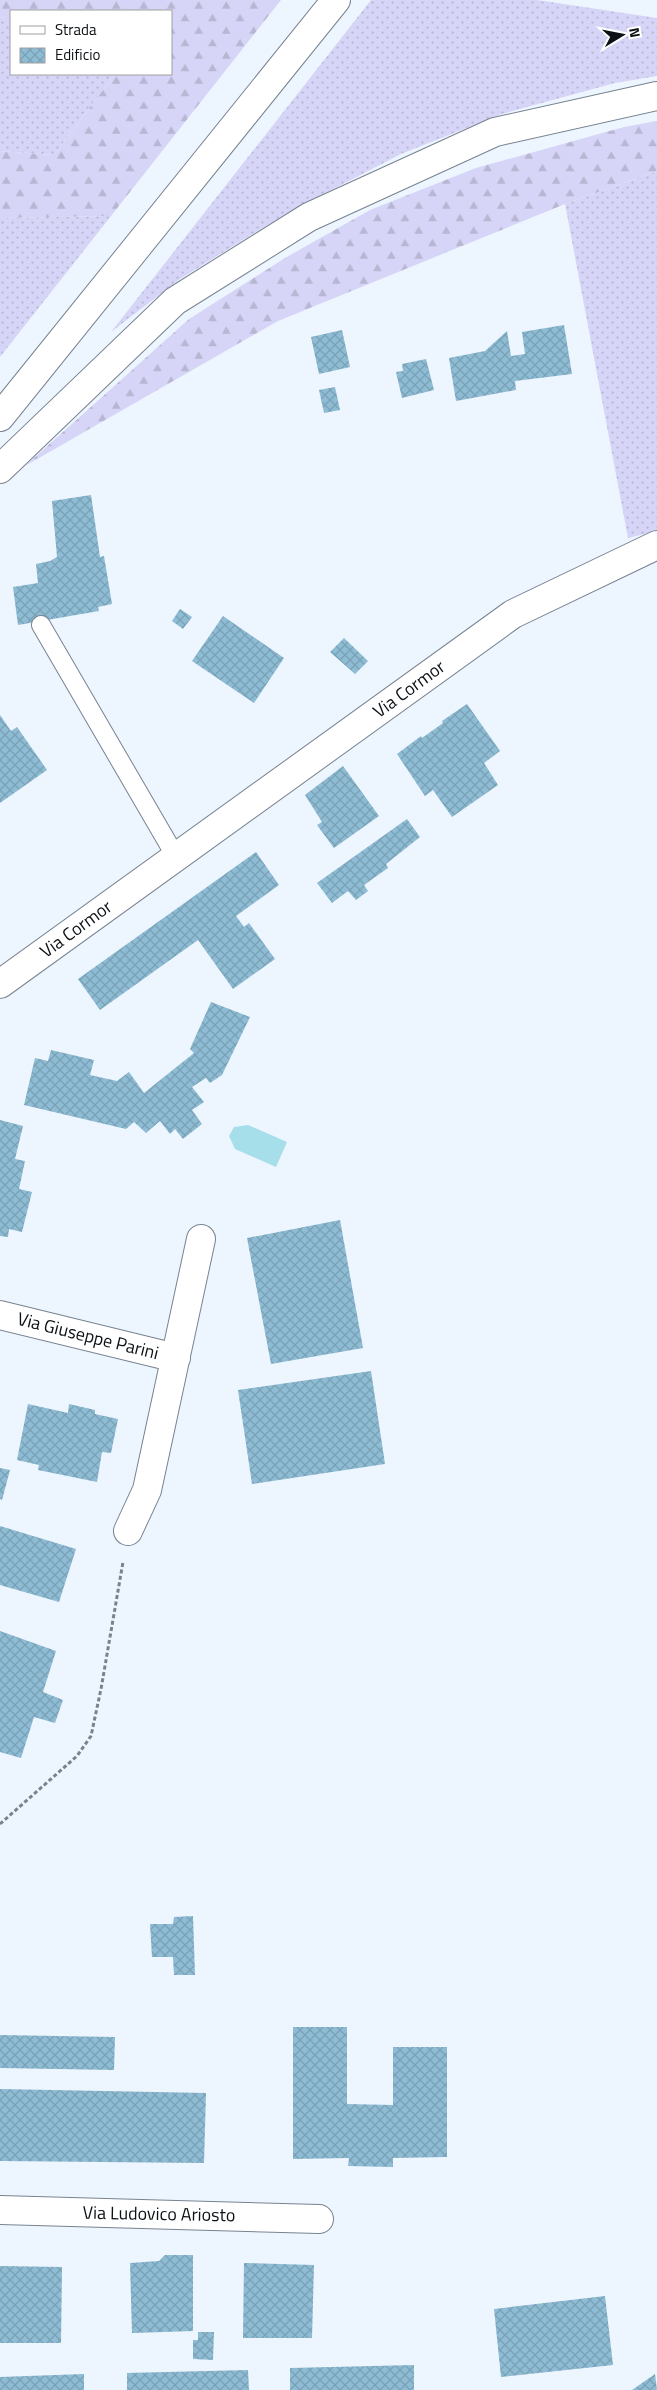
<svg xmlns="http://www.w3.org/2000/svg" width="657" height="2390" viewBox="0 0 657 2390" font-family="'Titillium Web',sans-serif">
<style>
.grass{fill:url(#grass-dots)}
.forest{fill:url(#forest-firs)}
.water{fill:#a6dee9}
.building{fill:url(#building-cross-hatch)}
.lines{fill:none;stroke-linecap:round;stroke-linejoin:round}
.lane-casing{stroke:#788390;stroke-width:20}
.street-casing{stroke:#788390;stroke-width:30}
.secondary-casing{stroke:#788390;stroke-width:30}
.highway-casing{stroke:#788390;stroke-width:30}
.path{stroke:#7c8289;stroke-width:3;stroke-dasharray:4 2.5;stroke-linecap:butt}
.lane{stroke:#fff;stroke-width:18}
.street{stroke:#fff;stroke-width:28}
.secondary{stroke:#fff;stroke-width:28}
.highway{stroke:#fff;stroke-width:28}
.labels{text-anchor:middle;stroke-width:5;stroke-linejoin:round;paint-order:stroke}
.street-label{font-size:18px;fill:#0c1115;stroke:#fff}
</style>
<defs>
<pattern id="grass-dots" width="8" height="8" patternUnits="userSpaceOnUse" patternTransform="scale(1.25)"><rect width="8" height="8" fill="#d7d5f7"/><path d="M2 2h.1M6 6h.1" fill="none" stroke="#b7b6d3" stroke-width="1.8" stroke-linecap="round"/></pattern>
<pattern id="forest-firs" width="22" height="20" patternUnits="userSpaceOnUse" patternTransform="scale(1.25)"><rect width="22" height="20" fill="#d7d5f7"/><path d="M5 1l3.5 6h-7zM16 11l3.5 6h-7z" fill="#b7b6d3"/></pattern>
<pattern id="building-cross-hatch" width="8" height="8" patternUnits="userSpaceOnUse" patternTransform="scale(1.25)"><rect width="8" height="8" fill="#8ebcd4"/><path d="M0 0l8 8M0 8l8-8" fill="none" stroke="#79a1b5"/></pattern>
</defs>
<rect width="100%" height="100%" fill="#edf5fe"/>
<path class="grass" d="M371,0h166l120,18v58l-42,7 -113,31 -101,40 -114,59 -107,66 -69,53z
M0,17l11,2v55h104l-61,81 -54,-4z
M657,171v360l-29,7 -63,-334z
M111,216l-111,141v-139z"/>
<path class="forest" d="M0,0h281l-170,216 -111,2v-67l54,4 61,-81h56v-63h-160v8l-11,-2z
M657,121v50l-92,33 -287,117 -253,145 164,-147 96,-61 85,-48 106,-42 148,-41z"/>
<path class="water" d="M248,1125l39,17 -11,25 -41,-18 -6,-13 5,-9z"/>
<path class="building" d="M564,325l8,49 -57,7 1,9 -60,11 -7,-43 36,-7 22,-20 4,25 14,-2 -3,-22z
M342,330l8,37 -31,7 -8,-37z
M426,359l8,31 -32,8 -6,-26 7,-1 -1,-7z
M335,387l5,23 -16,3 -5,-23z
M91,495l9,62 4,-1 8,48 -14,3 1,4 -81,14 -5,-38 25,-4 -2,-19 14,-3 7,-4 -5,-56z
M180,609l12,8 -9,12 -11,-8z
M223,616l61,42 -30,45 -62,-42z
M344,638l24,23 -13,13 -25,-22z
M467,704l33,47 -16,12 14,22 -46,32 -19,-27 -8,6 -28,-42 24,-18 1,2 21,-15 -1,-2z
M0,715l11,16 6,-4 30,43 -47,33z
M343,766l36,50 -45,32 -17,-23 5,-3 -17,-27z
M407,819l13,18 -34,27 2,4 -24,17 4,6 -12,9 -8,-9 -16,12 -15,-20z
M256,852l23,33 -43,31 8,11 5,-4 26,36 -42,30 -35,-49 -98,70 -22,-31z
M211,1002l39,15 -28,58 -12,8 -4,-5 -14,9 12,15 -12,8 10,14 -19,15 -8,-10 -5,5 -10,-13 -14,12 -12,-11 -8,7 -102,-24 11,-47 13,3 3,-11 43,10 -4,15 27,6 12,-9 15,21 50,-40 -4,-4z
M0,1120l23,6 -8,33 10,2 -6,28 13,3 -10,40 -13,-3 -1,8 -8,-1z
M340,1220l23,128 -92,16 -24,-126z
M371,1371l14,93 -133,20 -14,-94z
M28,1404l40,9 1,-9 26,6v4l23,5 -7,34 -9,-1 -5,30 -59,-12 1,-5 -22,-5z
M0,1468l10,2 -8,30 -2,-1z
M0,1526l76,23 -17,53 -59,-17z
M0,1631l56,20 -13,41 20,8 -8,23 -21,-6 -13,41 -21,-6z
M193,1916l2,59h-21l-1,-18h-21l-2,-33h23l1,-7z
M293,2027h54v77l46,1v-58h54v110l-54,1v9l-45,-1 1,-8 -56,1z
M0,2035l115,2 -1,33 -114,-2z
M0,2089l206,4 -2,70 -204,-2z
M165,2255h28v76l-61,2 -2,-70 29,-2z
M244,2263l70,2 -2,73h-69z
M0,2266l62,1 -1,76h-61z
M605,2296l8,69 -112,12 -7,-68z
M198,2332h16l-1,28 -20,-1v-19h5z
M414,2365v25h-124v-22z
M248,2370l1,20h-122v-17z
M84,2374v16h-84v-13z
M655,2374l2,16h-25z"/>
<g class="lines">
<g class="lane-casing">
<path id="lane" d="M41,625l135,232"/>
</g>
<g class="street-casing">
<path id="street" d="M0,984l513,-370 144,-69
M0,1315l176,43
M128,1531l19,-41 54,-251
M0,2210l319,9"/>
</g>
<g class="secondary-casing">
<path id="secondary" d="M0,417l336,-417"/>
</g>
<g class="highway-casing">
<path id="highway" d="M0,469l175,-168 134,-84 186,-85 162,-36"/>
</g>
<path class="path" d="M0,1824l77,-68 14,-20 10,-47 22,-127"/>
<use href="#lane" class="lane"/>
<use href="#street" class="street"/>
<use href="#secondary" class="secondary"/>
<use href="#highway" class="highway"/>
</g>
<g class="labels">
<g class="street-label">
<text transform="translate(409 689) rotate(-36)" y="6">Via Cormor</text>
<text transform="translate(76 929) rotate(-36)" y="6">Via Cormor</text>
<text transform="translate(88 1336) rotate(14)" y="6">Via Giuseppe Parini</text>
<text transform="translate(159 2214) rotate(1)" y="6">Via Ludovico Ariosto</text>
</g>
</g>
<rect x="10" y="10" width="162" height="65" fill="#ffffff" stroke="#9ea0a1"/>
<rect x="20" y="26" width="25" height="8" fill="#ffffff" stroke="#9ea0a1"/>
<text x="55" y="35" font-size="15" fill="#0c1115">Strada</text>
<rect x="20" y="48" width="25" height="15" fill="url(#building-cross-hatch)" stroke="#9ea0a1"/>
<text x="55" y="60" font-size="15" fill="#0c1115">Edificio</text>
<g transform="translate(622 35) rotate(80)" stroke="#ffffff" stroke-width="4" paint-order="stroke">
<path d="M0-4L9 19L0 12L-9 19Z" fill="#0c1115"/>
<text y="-8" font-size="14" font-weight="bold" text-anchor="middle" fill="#0c1115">N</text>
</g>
</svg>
